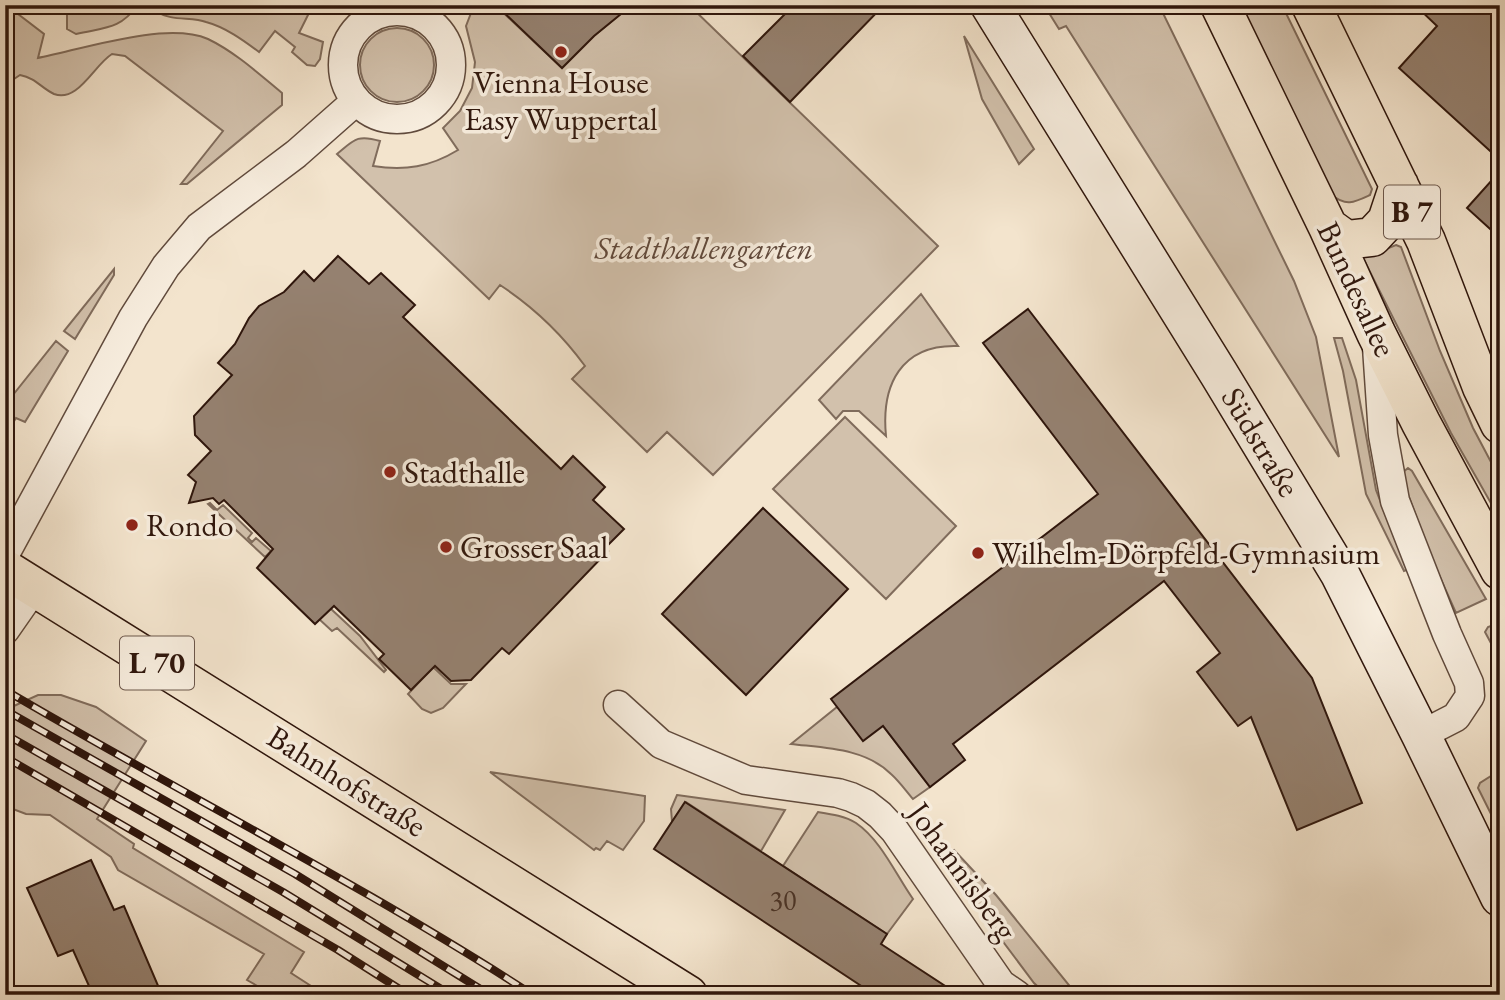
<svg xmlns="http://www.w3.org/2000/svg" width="1505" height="1000" viewBox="0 0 1505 1000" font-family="'EB Garamond',serif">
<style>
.green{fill:#d2c1ac;stroke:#806c5c;stroke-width:2}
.building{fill:#958170;stroke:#2f160c;stroke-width:2}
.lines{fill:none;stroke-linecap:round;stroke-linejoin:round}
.street-casing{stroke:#604a3c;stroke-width:31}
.secondary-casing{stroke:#2f160c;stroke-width:41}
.primary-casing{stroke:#2f160c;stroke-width:41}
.street{stroke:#f7edde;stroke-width:28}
.secondary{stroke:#f7edde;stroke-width:38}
.primary{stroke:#f3e4cd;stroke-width:38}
.rail-casing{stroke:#2f160c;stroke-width:8}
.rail{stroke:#f7edde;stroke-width:5;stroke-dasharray:16;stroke-linecap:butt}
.poi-dot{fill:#8f2418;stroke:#f7edde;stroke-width:2.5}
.labels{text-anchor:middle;stroke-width:7;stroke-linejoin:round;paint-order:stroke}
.number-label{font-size:28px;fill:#483125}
.shield{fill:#f7edde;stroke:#6b564b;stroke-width:2}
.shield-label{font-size:30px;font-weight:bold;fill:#2f160c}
.poi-label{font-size:32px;fill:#2f160c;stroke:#f7edde;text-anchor:start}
.park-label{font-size:32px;font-style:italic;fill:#60493c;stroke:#f7edde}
.street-label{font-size:32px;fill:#2f160c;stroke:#f7edde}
</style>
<rect width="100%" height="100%" fill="#f3e4cd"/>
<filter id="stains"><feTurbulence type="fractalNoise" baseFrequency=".00286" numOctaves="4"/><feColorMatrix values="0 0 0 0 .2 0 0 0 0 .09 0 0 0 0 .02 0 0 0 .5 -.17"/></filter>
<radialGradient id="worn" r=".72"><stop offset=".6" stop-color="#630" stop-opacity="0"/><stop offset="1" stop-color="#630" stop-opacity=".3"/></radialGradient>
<path class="green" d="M5,5h18l-5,9 26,20 -6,24c45,-9 128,-37 170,-19 27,13 51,35 74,54v12l-95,79h-6l42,-53 -98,-75 -13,-2c-18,11 -34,49 -58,40 -13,-6 -18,-16 -34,-19l-15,10z
M67,5h71c-19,25 -32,22 -62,29l-9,-5z
M160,5h153l-14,28 24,9 -3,17 -5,7 -8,-1 -15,-13 3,-5 -20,-16 -16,21c-16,-12 -34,-25 -53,-30 -14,-5 -36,-1 -48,-10z
M479,5h16l67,63 32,-32 37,-31h58l249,241 -225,229 -46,-43 -20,20 -75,-73 13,-13c-24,-33 -50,-58 -85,-81l-11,14 -152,-145c17,-14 20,-20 43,-13l-7,25c32,5 57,1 85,-16l-15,-22 17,-17 12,-23 3,-26 -9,-36 5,-13z
M1044,5h115l135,276 22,56 23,120 -273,-431 -7,3z
M1240,5h42l90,184 -2,6c-15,7 -24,12 -38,0z
M360 65a37 37 0 1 1 74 0a37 37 0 1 1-74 0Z
M964,36l70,113 -15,15 -37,-65z
M1396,245l5,2 39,104 33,77 27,51v40l-49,-86 -90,-179 20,-3z
M114,269v6l-39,64 -11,-8z
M921,294l37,52c-57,-2 -77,39 -72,90l-27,-25h-16l-7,8 -17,-19z
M1334,338h8l14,42 20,110 31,80 -3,1 -38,-77 -23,-123z
M56,341l12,10 -43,71 -9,-4 -7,11 -4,-3v-21z
M845,417l111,109 -70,73 -113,-110z
M1408,468l4,3 74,128 -30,14 -22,-49 -30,-80 -2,-11z
M210,503l7,7 6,-5 29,28 -4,5 4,4 4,-4 15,13 -6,6 -57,-53z
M330,608l30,28 26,34 -2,2 -47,-44 -5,3 -13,-12z
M1499,623l1,1v36l-15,-28 3,-5z
M433,667l18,17h15l-23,24 -12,5 -9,-4 -14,-15z
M38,695h23l35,12 50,34 -49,78 37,25 -1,4 171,104 -13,21 34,22h-52l-26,-15 17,-26 -146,-84 -7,-13 -61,-42 -24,-1 -21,-8v-96z
M837,707l46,19 47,61 -17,12c-7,-8 -14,-18 -22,-25 -26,-26 -67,-26 -100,-30z
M490,772l155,24 -1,25 -21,29 -16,-9 -7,9 -4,-2 -2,2z
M1491,776h9v56l-22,-44 2,-5z
M677,795l108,15 -24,41 -75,-49 -14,20 -1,-13z
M818,812c13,2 27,4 38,11 25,17 40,52 57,76l-26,35 -104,-68z
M954,850l42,45 76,94 10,6h-35l-13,-12 -93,-124z"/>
<path class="building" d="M496,5h136l-38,31 -32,32z
M794,5h90l-94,97 -47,-46z
M1415,5h85v155l-101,-92 38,-42z
M1500,171v67l-33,-30z
M338,256l31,28 12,-11 34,32 -12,12 158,152 12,-13 32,31 -12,13 31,29 -19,19 3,3 -99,103 -7,-6 -31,32 -20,1 -16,-15 -24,24 -32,-31 5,-5 -50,-48 -19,18 -58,-56 16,-19 -49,-49 -5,4 -6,-6 -24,5 7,-21 -8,-7 23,-24 -16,-16 -1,-19 38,-41 -14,-12 17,-19 14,-26 10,-12 25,-14 20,-21 10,10z
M1028,309l284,369 50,125 -65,27 -46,-113 -13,9 -41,-54 23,-19 -56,-72 -211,163 12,16 -35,27 -47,-61 -20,15 -32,-42 267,-205 -115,-151z
M763,508l85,81 -102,106 -84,-81z
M685,802l202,132 -6,10 78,51h-84l-221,-146z
M91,860l23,50 10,-4 38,89h-69l-20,-45 -15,6 -31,-68z"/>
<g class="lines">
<g class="street-casing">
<path id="street" d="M343 65a54 54 0 1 1 108 0a54 54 0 1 1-108 0Z
M1377,347l6,88 12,66 52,133 22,49 1,13 -14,21 -35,18
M5,554l128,-236 33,-52 33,-39 97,-73 60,-53
M5,630l30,-43
M618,705l43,39 85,36 92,13 13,4 15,7 14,11 15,16 106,153 16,11"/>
</g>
<g class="secondary-casing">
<path id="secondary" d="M990,5l229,369 121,200 81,161 79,162"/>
</g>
<g class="primary-casing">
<path id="primary" d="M1220,5l108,222 48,106 45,90 79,147
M1311,5l115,236 56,146 18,37
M1328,227l18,13 26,-3 15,-16 12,-36
M5,569l683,426"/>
</g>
<use href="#street" class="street"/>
<use href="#secondary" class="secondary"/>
<use href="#primary" class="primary"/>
<g class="rail-casing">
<path id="rail" d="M5,690c175,103 357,194 528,305
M5,710l290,164 195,121
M5,734l278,158 168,103
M5,757l333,193 71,45"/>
</g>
<use href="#rail" class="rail"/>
</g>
<g class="poi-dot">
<circle cx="561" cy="52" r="7"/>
<circle cx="390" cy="472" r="7"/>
<circle cx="132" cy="525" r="7"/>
<circle cx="446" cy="547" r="7"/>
<circle cx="978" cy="553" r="7"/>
</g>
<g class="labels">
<g class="number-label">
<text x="783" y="910">30</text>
</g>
<g class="shield">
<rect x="1384" y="185.5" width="56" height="53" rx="5"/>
<rect x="120" y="636.5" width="74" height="53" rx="5"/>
</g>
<g class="shield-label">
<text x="1412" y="222">B 7</text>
<text x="157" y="673">L 70</text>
</g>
<g class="poi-label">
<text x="561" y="93" text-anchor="middle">Vienna House<tspan x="561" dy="37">Easy Wuppertal</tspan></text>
<text x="404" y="483">Stadthalle</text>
<text x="146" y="536">Rondo</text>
<text x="460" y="558">Grosser Saal</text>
<text x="992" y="564">Wilhelm-Dörpfeld-Gymnasium</text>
</g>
<g class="park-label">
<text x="704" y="259">Stadthallengarten</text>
</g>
<g class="street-label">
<text transform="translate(1357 289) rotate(65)" y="11">Bundesallee</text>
<text transform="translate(1261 442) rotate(59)" y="11">Südstraße</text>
<text transform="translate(347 781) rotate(32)" y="11">Bahnhofstraße</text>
<text transform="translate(963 871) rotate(54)" y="11">Johannisberg</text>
</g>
</g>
<rect width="1505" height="1000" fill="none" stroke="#f3e4cd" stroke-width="28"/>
<rect x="7" y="7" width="1491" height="986" fill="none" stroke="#2f160c" stroke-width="3.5"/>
<rect x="14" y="14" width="1477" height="972" fill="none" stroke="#2f160c" stroke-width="2"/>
<rect width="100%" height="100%" filter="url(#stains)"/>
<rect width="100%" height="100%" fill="url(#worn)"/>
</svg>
